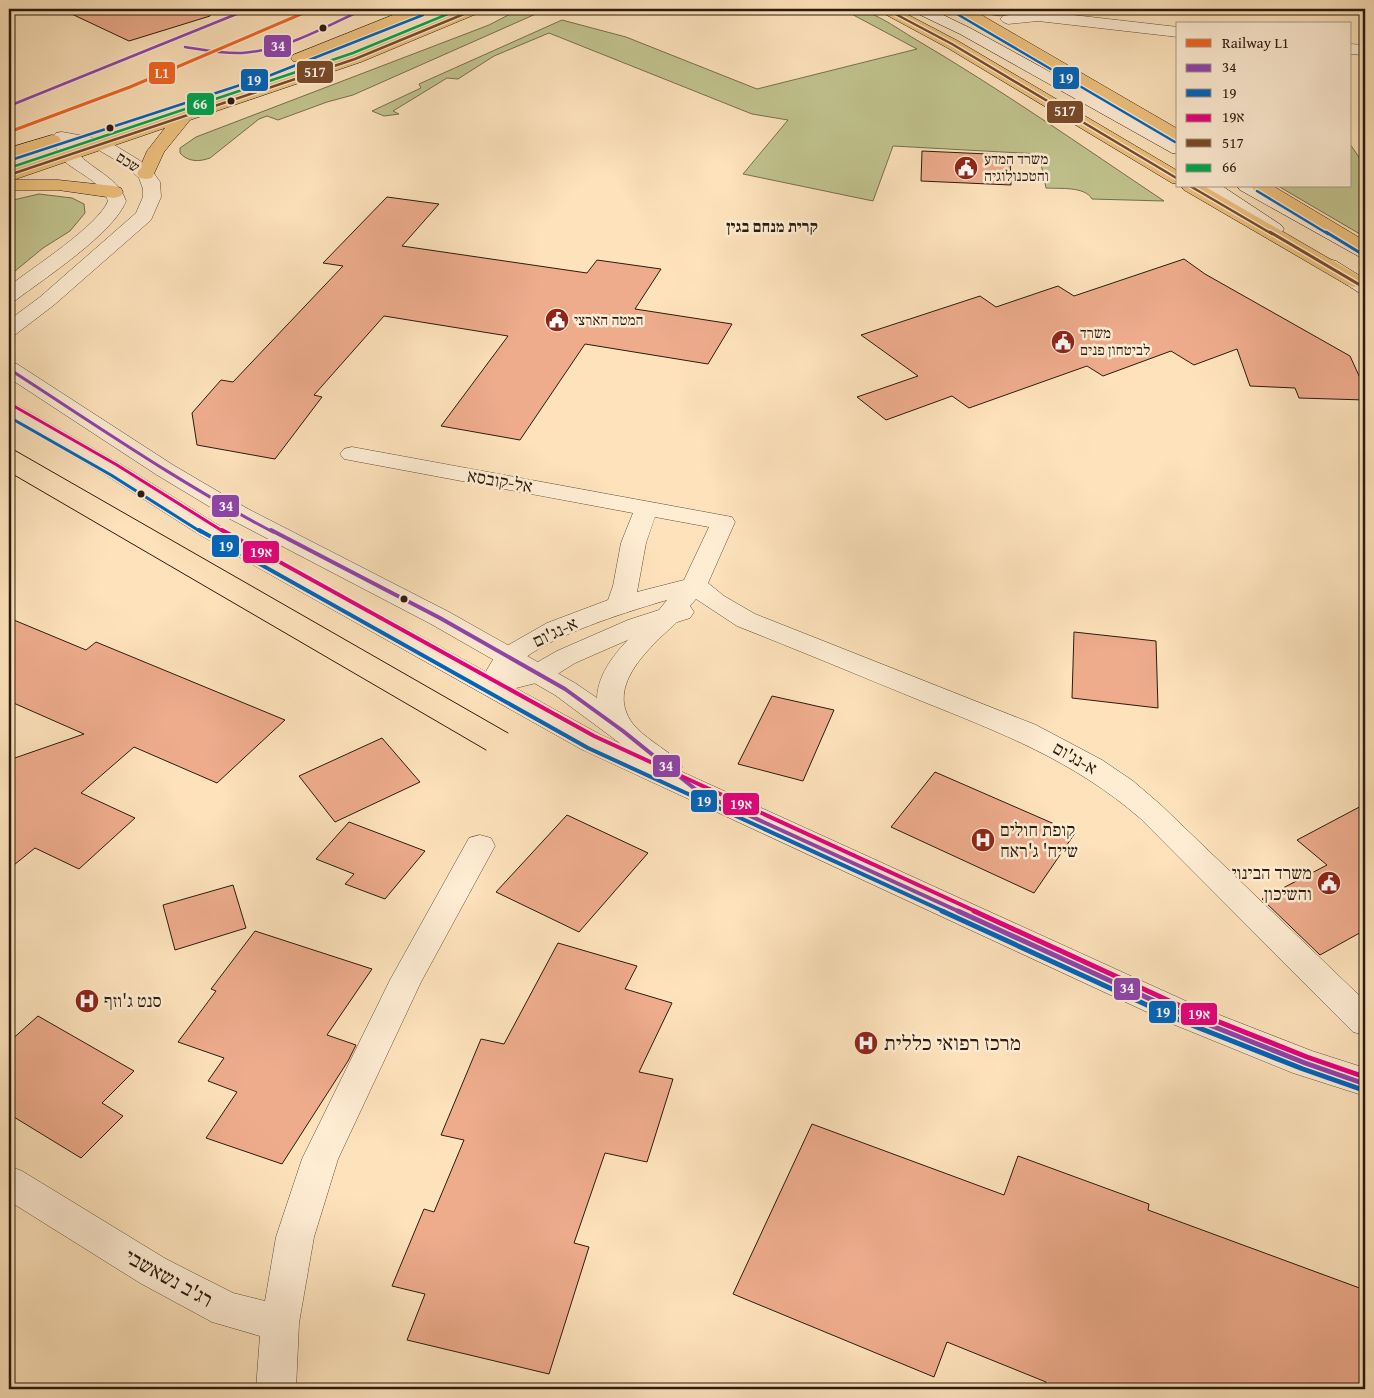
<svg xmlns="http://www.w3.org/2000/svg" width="1374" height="1398" viewBox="0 0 1374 1398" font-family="'Gentium Book Plus','Frank Ruhl Libre',serif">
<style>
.green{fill:#c1c38e;stroke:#766f4e}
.building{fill:#eeac8d;stroke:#2b1b0d}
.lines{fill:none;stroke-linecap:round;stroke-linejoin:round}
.minor-casing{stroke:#604d38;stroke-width:1}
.tertiary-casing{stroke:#604d38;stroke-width:1}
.secondary-casing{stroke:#2b1b0d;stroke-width:1}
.trunk-casing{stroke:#2b1b0d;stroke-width:1}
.minor{fill:#feecd3;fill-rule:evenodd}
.tertiary{fill:#feecd3;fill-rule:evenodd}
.secondary{fill:#feecd3;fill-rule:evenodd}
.trunk{fill:#eec17e;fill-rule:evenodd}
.tram{stroke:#2b1b0d;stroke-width:1}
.bus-1-far3-casing{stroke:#feecd3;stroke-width:5}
.bus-1-far2-casing{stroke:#feecd3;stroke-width:6}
.bus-1-far1-casing{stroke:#feecd3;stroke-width:8}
.bus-1-casing{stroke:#feecd3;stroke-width:9}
.bus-2-far3-casing{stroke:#feecd3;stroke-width:5}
.bus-2-far2-casing{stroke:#feecd3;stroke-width:6}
.bus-2-far1-casing{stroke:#feecd3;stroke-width:8}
.bus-2-casing{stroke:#feecd3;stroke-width:9}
.bus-3-far2-casing{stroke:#feecd3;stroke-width:6}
.bus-3-far1-casing{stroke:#feecd3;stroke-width:8}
.bus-3-casing{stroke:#feecd3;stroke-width:9}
.bus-4-far1-casing{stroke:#feecd3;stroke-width:5}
.bus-4-casing{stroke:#feecd3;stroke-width:6}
.bus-5-casing{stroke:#feecd3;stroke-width:5}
.bus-1-far3{stroke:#8e44ad;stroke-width:2.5}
.bus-1-far2{stroke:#8e44ad;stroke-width:3}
.bus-1-far1{stroke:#8e44ad;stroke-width:4}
.bus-1{stroke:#8e44ad;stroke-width:5}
.bus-2-far3{stroke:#0065bd;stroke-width:2.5}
.bus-2-far2{stroke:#0065bd;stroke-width:3}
.bus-2-far1{stroke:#0065bd;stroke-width:4}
.bus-2{stroke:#0065bd;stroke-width:5}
.bus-3-far2{stroke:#e5007d;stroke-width:3}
.bus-3-far1{stroke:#e5007d;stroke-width:4}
.bus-3{stroke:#e5007d;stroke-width:5}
.bus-4-far1{stroke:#7a4b2a;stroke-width:2.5}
.bus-4{stroke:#7a4b2a;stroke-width:3}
.bus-5{stroke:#00a651;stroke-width:2.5}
.rail-1-casing{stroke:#feecd3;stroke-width:5.5}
.rail-1{stroke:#f26522;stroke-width:3}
.bus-dot{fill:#2b1b0d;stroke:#feecd3;stroke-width:2}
.labels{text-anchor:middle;stroke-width:5;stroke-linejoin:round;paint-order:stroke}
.far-poi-label{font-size:15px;fill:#2b1b0d;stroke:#feecd3;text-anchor:start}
.far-street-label{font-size:15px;fill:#2b1b0d;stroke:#feecd3}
.far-neighbourhood-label{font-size:16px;font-weight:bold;fill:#2b1b0d;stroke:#feecd3}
.street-label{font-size:18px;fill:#2b1b0d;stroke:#feecd3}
.poi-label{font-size:18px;fill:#2b1b0d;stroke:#feecd3;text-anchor:start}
.near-poi-label{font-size:21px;fill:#2b1b0d;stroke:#feecd3;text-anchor:start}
.near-street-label{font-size:21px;fill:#2b1b0d;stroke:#feecd3}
.line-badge{stroke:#feecd3;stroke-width:2}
.badge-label{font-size:14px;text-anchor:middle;font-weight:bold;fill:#fff}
</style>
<rect width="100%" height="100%" fill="#fde2bb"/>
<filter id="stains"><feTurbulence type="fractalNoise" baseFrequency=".004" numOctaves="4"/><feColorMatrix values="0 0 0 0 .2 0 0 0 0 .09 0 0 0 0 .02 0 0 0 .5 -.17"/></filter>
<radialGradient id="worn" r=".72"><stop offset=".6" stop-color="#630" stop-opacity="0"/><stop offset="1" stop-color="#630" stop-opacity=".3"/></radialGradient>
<path class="green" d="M520,9h27l-194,86 -26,7 -49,18 -11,-4 -8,3 -49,39c-11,4 -22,4 -30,-5v-5l16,-11 293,-112z
M850,9c22,0 46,19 65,30 85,50 167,107 249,162l-72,-2c-7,-13 -33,-10 -46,-11l-7,-34 -146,-8 -20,55 -130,-27 45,-54 -36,-6 -203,-81 -55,23 -36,23 -11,-1 -54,33 6,3 -15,2 -12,-5 49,-23 -2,-4 143,-64 64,17 131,52 160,-40 -73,-39z
M975,9h50c-14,10 -35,8 -50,0z
M1350,144l15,22v71l-87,-51h72z
M39,194l33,4 12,6 1,9 -15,18 -27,17 -34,28v-75z"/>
<path class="building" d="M61,9h148l1,7 -81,25z
M922,151l88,4 1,30 -90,-4z
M387,197l52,7 -37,42 185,27 10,-13 64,9 -26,40 97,15 -24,40 -123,-20 -65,96 -79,-14 67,-90 -124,-20 -70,79 8,2 -47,62 -78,-14 -5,-32 29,-33 12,2 110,-116 -20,-3z
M1184,259l21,15 145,82 15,33v11l-66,-2 -4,-10 -45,-2 -13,-37 -43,16 -23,-14 -68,25 -16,-10 -118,42 -17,-12 -66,24 -29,-23 61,-21 -57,-41 119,-39 16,11 62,-21 16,10z
M9,618l77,32 10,-8 189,78 -68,63 -83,-36 -53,46 54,25 -56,51 -44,-21 -26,21v-109l75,-26 -75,-33z
M1074,632l82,9 2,67 -86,-10z
M772,696l62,14 -31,71 -65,-17z
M382,738l38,44 -85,40 -36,-46z
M935,772l140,61 -41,60 -143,-66z
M1365,804v126l-45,25 -58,-56 65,-34 -30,-25z
M567,815l81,38 -69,79 -83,-40z
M349,822l76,29 -40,48 -40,-15 9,-10 -38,-15z
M233,885l13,43 -71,22 -12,-45z
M255,931l117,38 -45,66 29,10 -8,16 -66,103 -76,-26 31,-46 -29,-11 16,-23 -46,-16 38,-51 -5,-2z
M558,943l79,23 -12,23 47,14 -33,69 34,7 -26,83 -42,-9 -31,90 15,4 -40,127 -142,-34 18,-46 -33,-8 32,-77 10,3 30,-72 -23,-5 40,-96 23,5z
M38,1016l96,55 -32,32 21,13 -42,42 -72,-44v-72z
M812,1124l192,71 14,-39 131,48 -1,6 217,80v99h-321l2,-7 -99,-40 -13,35 -201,-83z"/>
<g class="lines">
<g class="minor-casing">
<path id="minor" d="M1038,11l140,16v10l-140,-16 -30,3 -5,-2 -3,-3 3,-3z
M1350,44l15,1v10l-15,-1z
M352,447l380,70 3,5 -27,61 16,13 31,18 281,111 66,35 31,21 28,24 204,196v34l-12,-3 -212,-213c-68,-59 -140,-86 -222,-119 -61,-25 -121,-50 -182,-74l-41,-27 -6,7 4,6 -4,6 -44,14 -71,31 -27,17 -56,14 -10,-3 -4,-6 20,-34 49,-28 61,-23 5,-14 8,-43 12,-30 -289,-54 -4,-5 4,-5zM655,517l54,10 -25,53 -47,12 9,-49zM667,600l-8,10 -31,10 -71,31 -28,16 -16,4c16,-30 120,-61 154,-71z
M480,835l11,3 4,8 -74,136 -83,177 -24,78 -15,86 -3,66h-40l4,-53 -48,-14 -72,-39 -131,-82v-35l13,5 144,88 67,34 32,8 11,-64 26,-78 88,-179 79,-142z"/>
</g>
<g class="tertiary-casing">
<path id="tertiary" d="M62,132l44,8 33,20 14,12 7,10 1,15 -10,23 -97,85 -38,29 -7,2v-16l31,-23 96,-84 7,-16v-8l-4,-11 -12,-11 -30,-18 -24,-5c8,23 44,29 53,57 -12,32 -81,77 -110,99l-7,2v-16c23,-18 89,-60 99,-85 -7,-21 -32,-28 -46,-42 -5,-5 -7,-15 -9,-22l3,-4z
M9,363l8,1 156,101 75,44 201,103 126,71 22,15c1,-30 27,-55 48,-75 4,-4 9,-10 14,-13 6,-4 13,-3 19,-1l4,6 -4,6c-25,24 -75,64 -45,103 8,11 33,26 45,36l4,7 -2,4 519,236 113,44 53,17v28l-72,-23 -118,-48 -594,-276 -381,-214 -94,-60 -97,-56v-16l8,2 105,60 96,60 383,210 20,9 -66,-49 -124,-71 -201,-105 -73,-44 -148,-97z"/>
</g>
<g class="secondary-casing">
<path id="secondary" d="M911,9h20l39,19 208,114v12l-6,-1 -212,-119 -46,-22z
M1200,186h22l59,39 3,4 -3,4 -7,2 -7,-2 -64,-43z
M1237,186h23l105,58v14l-7,-2 -118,-66z
M1329,259l7,2 29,18v15l-7,-2 -36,-23 -3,-4 3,-4z"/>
</g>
<g class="trunk-casing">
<path id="trunk" d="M408,9h21l-3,3 -121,49h-12l-2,-3 2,-3z
M463,9h21l-3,3 -120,50 -171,58 -26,32 -12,26 -6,1 -6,-1 -3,-4 10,-23 18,-23 -152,52h45l56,6 7,2 2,4 -2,4 -7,2 -56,-8h-49v-21l340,-113z
M878,9h19l61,32 220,130v13l-6,-1 -226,-136 -65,-35z
M952,9h19l207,120v13l-6,-1 -217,-129z
M52,135l6,1 3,4 -3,4 -49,15v-11z
M1181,186h23l157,91 3,4 -3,4 -7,2 -7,-2 -163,-95z
M1251,186h22l92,55v14l-7,-2 -104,-63z"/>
</g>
<use href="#minor" class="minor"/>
<use href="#tertiary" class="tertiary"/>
<use href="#secondary" class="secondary"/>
<use href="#trunk" class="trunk"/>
<path class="tram" d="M9,447l499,286
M9,472l477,278"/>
<g class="bus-1-far3-casing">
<path id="bus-1-far3" d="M185,47c19,3 38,7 57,6 44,-3 83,-26 122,-44
M9,106l240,-97"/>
</g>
<g class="bus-1-far2-casing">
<path id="bus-1-far2" d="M9,369c87,56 172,115 264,163"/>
</g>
<g class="bus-1-far1-casing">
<path id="bus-1-far1" d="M271,530l169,88 125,71 58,42 77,62 260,119"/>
</g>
<g class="bus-1-casing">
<path id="bus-1" d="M958,911l229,105 118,47 60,21"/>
</g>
<g class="bus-2-far3-casing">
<path id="bus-2-far3" d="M957,14l218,128
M11,160l260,-85 152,-60
M1257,191l71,43"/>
</g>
<g class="bus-2-far2-casing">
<path id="bus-2-far2" d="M1326,232l36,22
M9,417l102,58 90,57"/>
</g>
<g class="bus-2-far1-casing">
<path id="bus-2-far1" d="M199,530l389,218 357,164"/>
</g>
<g class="bus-2-casing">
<path id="bus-2" d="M942,911l242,111 119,47 60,21"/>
</g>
<g class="bus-3-far2-casing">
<path id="bus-3-far2" d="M12,405l105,60 107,67"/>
</g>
<g class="bus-3-far1-casing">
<path id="bus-3-far1" d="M222,530l372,206 383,176"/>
</g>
<g class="bus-3-casing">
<path id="bus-3" d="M974,911l215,99 118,47 58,20"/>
</g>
<g class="bus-4-far1-casing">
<path id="bus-4-far1" d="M886,9l66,35 226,135
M9,175l346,-116 121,-50
M1190,186l82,48"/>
</g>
<g class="bus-4-casing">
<path id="bus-4" d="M1270,232l95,56"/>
</g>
<g class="bus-5-casing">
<path id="bus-5" d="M9,168l344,-115 107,-44"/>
</g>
<use href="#bus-1-far3" class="bus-1-far3"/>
<use href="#bus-1-far2" class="bus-1-far2"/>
<use href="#bus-1-far1" class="bus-1-far1"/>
<use href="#bus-1" class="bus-1"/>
<use href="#bus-2-far3" class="bus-2-far3"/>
<use href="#bus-2-far2" class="bus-2-far2"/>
<use href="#bus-2-far1" class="bus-2-far1"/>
<use href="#bus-2" class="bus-2"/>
<use href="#bus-3-far2" class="bus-3-far2"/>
<use href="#bus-3-far1" class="bus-3-far1"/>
<use href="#bus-3" class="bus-3"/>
<use href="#bus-4-far1" class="bus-4-far1"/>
<use href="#bus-4" class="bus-4"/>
<use href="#bus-5" class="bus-5"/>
<g class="rail-1-casing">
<path id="rail-1" d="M9,132l121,-45 183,-78"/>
</g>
<use href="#rail-1" class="rail-1"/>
</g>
<defs>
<g id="civic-disc" transform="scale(1.25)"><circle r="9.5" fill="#8f2418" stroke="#feecd3"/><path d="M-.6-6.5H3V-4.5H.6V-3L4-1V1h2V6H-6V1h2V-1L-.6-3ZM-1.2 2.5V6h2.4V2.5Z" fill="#fff"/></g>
<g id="hospital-disc" transform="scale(1.25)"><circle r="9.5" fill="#8f2418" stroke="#feecd3"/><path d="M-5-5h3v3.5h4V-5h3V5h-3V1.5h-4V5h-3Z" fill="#fff"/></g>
</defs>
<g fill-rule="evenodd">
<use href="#civic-disc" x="966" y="168"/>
<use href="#civic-disc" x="557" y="320"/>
<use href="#civic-disc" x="1063" y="342"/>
<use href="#hospital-disc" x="983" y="840"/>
<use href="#civic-disc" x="1329" y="883"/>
<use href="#hospital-disc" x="87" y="1001"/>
<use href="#hospital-disc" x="866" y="1043"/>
</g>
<g class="bus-dot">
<circle cx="323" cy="28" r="4.5"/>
<circle cx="231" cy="101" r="4.5"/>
<circle cx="110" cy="128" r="4.5"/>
<circle cx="141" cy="494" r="4.5"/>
<circle cx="404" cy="599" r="4.5"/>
</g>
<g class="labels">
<g class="far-poi-label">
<text x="984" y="164">משרד המדע<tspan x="984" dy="17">והטכנולוגיה</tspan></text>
<text x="574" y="325">המטה הארצי</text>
<text x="1080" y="338">משרד<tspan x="1080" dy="17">לביטחון פנים</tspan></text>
</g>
<g class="far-street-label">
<text transform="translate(128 162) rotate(33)" y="5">שכם</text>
</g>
<g class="far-neighbourhood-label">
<text x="772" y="232">קרית מנחם בגין</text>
</g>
<g class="street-label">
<text transform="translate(500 481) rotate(10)" y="6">אל-קובסא</text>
<text transform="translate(555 632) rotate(-25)" y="6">א-נג'ום</text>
<text transform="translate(1075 758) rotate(30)" y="6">א-נג'ום</text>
</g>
<g class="poi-label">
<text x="1000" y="836">קופת חולים<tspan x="1000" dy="21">שייח' ג'ראח</tspan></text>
<text x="1312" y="879" text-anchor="end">משרד הבינוי<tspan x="1312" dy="21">והשיכון</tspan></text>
<text x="104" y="1007">סנט ג'וזף</text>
</g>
<g class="near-poi-label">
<text x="884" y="1050">מרכז רפואי כללית</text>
</g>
<g class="near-street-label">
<text transform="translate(169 1278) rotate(29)" y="7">רג'ב נשאשבי</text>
</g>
</g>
<g class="line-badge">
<rect x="263" y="34" width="29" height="24" rx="5" fill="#8e44ad"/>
<rect x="296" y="60" width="38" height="24" rx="5" fill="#7a4b2a"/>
<rect x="148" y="61" width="28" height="24" rx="5" fill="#f26522"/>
<rect x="1052" y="66" width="28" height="24" rx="5" fill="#0065bd"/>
<rect x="240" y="68" width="29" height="24" rx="5" fill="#0065bd"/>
<rect x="186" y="92" width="29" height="24" rx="5" fill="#00a651"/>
<rect x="1046" y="100" width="38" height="24" rx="5" fill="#7a4b2a"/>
<rect x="211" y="494" width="29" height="24" rx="5" fill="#8e44ad"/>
<rect x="211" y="534" width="29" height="24" rx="5" fill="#0065bd"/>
<rect x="242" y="540" width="38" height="24" rx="5" fill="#e5007d"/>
<rect x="652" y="754" width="29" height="24" rx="5" fill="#8e44ad"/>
<rect x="690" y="789" width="28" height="24" rx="5" fill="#0065bd"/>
<rect x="722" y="792" width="38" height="24" rx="5" fill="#e5007d"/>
<rect x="1113" y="977" width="28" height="24" rx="5" fill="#8e44ad"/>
<rect x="1148" y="1000" width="29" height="24" rx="5" fill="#0065bd"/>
<rect x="1180" y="1002" width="38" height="24" rx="5" fill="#e5007d"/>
</g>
<g class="badge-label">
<text x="278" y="51">34</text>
<text x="315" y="77">517</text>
<text x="162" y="78">L1</text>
<text x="1066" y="83">19</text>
<text x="254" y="85">19</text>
<text x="200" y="109">66</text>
<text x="1065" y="116">517</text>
<text x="226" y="511">34</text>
<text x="226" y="551">19</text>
<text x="261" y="557">19א</text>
<text x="666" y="771">34</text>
<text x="704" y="806">19</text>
<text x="741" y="809">19א</text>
<text x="1127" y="993">34</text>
<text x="1163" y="1017">19</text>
<text x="1199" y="1019">19א</text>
</g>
<rect width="1374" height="1398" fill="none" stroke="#fde2bb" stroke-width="30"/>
<rect x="10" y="10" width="1354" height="1378" fill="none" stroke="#2b1b0d" stroke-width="2.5"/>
<rect x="15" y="15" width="1344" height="1368" fill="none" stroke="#2b1b0d"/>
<rect x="1176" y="22" width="175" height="165" fill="#feecd3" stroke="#aa9884"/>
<rect x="1186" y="39" width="25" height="8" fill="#f26522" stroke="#aa9884"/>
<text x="1222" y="48" font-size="15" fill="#2b1b0d">Railway L1</text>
<rect x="1186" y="64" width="25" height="8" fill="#8e44ad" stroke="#aa9884"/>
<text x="1222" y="72" font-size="15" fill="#2b1b0d">34</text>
<rect x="1186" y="89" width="25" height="8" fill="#0065bd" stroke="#aa9884"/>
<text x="1222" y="98" font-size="15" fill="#2b1b0d">19</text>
<rect x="1186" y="114" width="25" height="8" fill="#e5007d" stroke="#aa9884"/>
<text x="1222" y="122" font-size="15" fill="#2b1b0d">19א</text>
<rect x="1186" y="139" width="25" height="8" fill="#7a4b2a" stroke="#aa9884"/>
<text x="1222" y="148" font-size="15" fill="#2b1b0d">517</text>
<rect x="1186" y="164" width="25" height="8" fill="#00a651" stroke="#aa9884"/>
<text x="1222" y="172" font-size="15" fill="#2b1b0d">66</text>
<rect width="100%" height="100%" filter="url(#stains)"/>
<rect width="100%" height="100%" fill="url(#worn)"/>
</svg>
